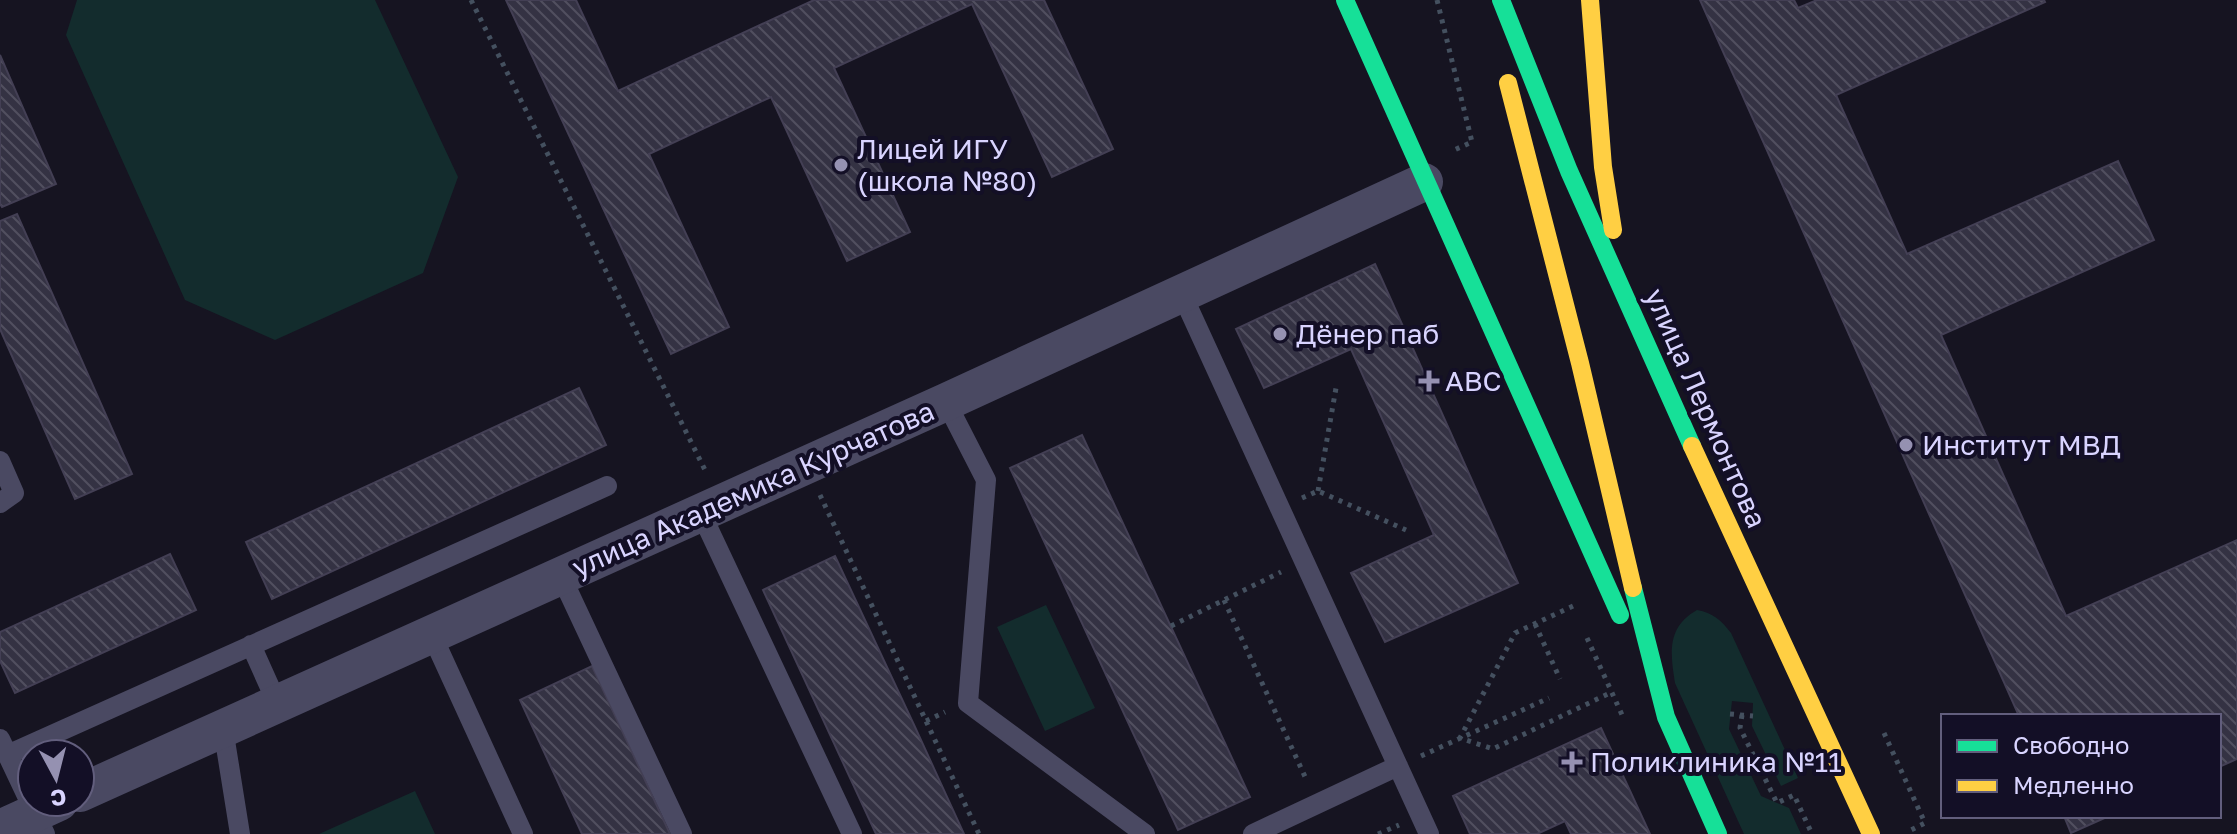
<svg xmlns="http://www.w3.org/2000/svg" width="2237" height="834" viewBox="0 0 2237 834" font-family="'Golos Text',sans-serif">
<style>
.grass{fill:#132c2d}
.building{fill:url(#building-back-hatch);stroke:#433f54;stroke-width:2}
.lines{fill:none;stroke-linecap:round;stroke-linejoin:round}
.path{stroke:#44505f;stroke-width:5;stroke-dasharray:4 6;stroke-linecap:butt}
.lane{stroke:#4a4962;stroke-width:20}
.street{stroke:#4a4962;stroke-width:38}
.fast{stroke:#16e098;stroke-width:18}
.slow{stroke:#ffcf43;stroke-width:18}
.poi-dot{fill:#9591b1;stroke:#130f26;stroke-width:3}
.labels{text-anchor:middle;stroke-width:8;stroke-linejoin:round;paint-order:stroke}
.poi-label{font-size:28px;fill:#d9d4ff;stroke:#130f26;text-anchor:start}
.street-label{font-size:28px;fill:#d9d4ff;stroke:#130f26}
</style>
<defs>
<pattern id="building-back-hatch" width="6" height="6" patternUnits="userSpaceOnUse" patternTransform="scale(2)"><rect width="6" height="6" fill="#343243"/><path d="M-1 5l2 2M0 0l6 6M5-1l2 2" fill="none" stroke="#514f5f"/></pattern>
</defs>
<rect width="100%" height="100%" fill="#161421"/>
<path class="grass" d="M77,0h298l83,177 -35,96 -148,67 -90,-40 -119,-265z
M1046,605l49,103 -50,23 -48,-104z
M1697,610c16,3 24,10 34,23l67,145 -17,8 -29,-60 1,-23 -21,-2 -3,28 32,67 28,12 12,26h-57l-69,-151c-5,-31 -8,-56 22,-73z
M415,791l20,43h-116z"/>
<path class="building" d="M506,0h70l42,91 196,-91h230l69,149 -61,28 -80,-173 -138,64 76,164 -63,29 -76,-164 -122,57 80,173 -58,27z
M1700,0h94l4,8 19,-8h227l1,2 -209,93 71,159 211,-93 36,79 -213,95 125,281 171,-76v219l-18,8v-51h-200z
M0,55l56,129 -54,23 -2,-3z
M17,214l115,260 -57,25 -75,-170v-108z
M1375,264l143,319 -133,59 -34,-69 83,-38 -83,-186 -87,39 -28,-59z
M579,388l27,57 -334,154 -26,-57z
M1082,435l168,362 -72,33 -168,-362z
M170,554l26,56 -181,83 -15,-32v-29z
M835,556l80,171 49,107h-88l-113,-244z
M592,666l78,168h-88l-62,-134z
M1601,728l49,106h-79l-6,-13 -28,13h-67l-17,-38z
M2064,816h45l-38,17z"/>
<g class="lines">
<path class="path" d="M471,0l235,472
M1437,0l35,142 -20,9
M1318,491l18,-103
M820,495l159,339
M1302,498l16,-7 88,39
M1224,600l83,181
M1573,606l-58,27 -55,105 33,11 119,-57
M1535,624l25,55
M1171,626l110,-54
M1587,638l36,79
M1730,714l23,2
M1742,715l-2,13 37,75 17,-8 18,39
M926,721l19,-9
M1884,733l41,90 -16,8
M1421,756l128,-58
M1378,834l21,-9"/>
<path class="lane" d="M1181,292l248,542
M946,402l40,78 -18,223 177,131
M0,461l14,32 -14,10
M700,511l152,323
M561,576l121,258
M431,633l92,201
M251,645l26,58
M223,728l17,106
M0,739l45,95
M7,755l600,-269
M1253,834l145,-68"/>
<path class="street" d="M80,793l866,-391 478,-220
M0,829l59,-27"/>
<path class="fast" d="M1345,0l275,615
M1501,0l68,171 123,275
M1633,588l33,129 52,117"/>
<path class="slow" d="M1590,0l13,167 10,63
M1508,83l72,280 53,225
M1692,446l179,388"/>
</g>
<g class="poi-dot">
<circle cx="841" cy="165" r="8"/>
<circle cx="1280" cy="334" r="8"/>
<path d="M1425 369h8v8h8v8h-8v8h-8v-8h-8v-8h8z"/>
<circle cx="1906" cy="445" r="8"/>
<path d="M1568 750h8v8h8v8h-8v8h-8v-8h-8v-8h8z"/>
</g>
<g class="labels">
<g class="poi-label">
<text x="857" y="159">Лицей ИГУ<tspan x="857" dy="32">(школа №80)</tspan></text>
<text x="1296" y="344">Дёнер паб</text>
<text x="1445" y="391">ABC</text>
<text x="1922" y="455">Институт МВД</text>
<text x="1590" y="772">Поликлиника №11</text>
</g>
<g class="street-label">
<text transform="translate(1706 408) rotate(66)" y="10">улица Лермонтова</text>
<text transform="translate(753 489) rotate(-24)" y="10">улица Академика Курчатова</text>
</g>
</g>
<rect x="1941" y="714" width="280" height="104" fill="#130f26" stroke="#625e7d" stroke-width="2"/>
<rect x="1957" y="740" width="40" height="12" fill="#16e098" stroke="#625e7d" stroke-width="2"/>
<text x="2013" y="754" font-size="24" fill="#d9d4ff">Свободно</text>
<rect x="1957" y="780" width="40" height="12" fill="#ffcf43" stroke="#625e7d" stroke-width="2"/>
<text x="2013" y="794" font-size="24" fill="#d9d4ff">Медленно</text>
<g transform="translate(56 778) rotate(173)"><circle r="38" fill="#130f26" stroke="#625e7d" stroke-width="2"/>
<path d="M0-6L14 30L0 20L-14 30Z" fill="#9591b1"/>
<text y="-12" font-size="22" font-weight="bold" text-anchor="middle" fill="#d9d4ff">С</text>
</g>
</svg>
